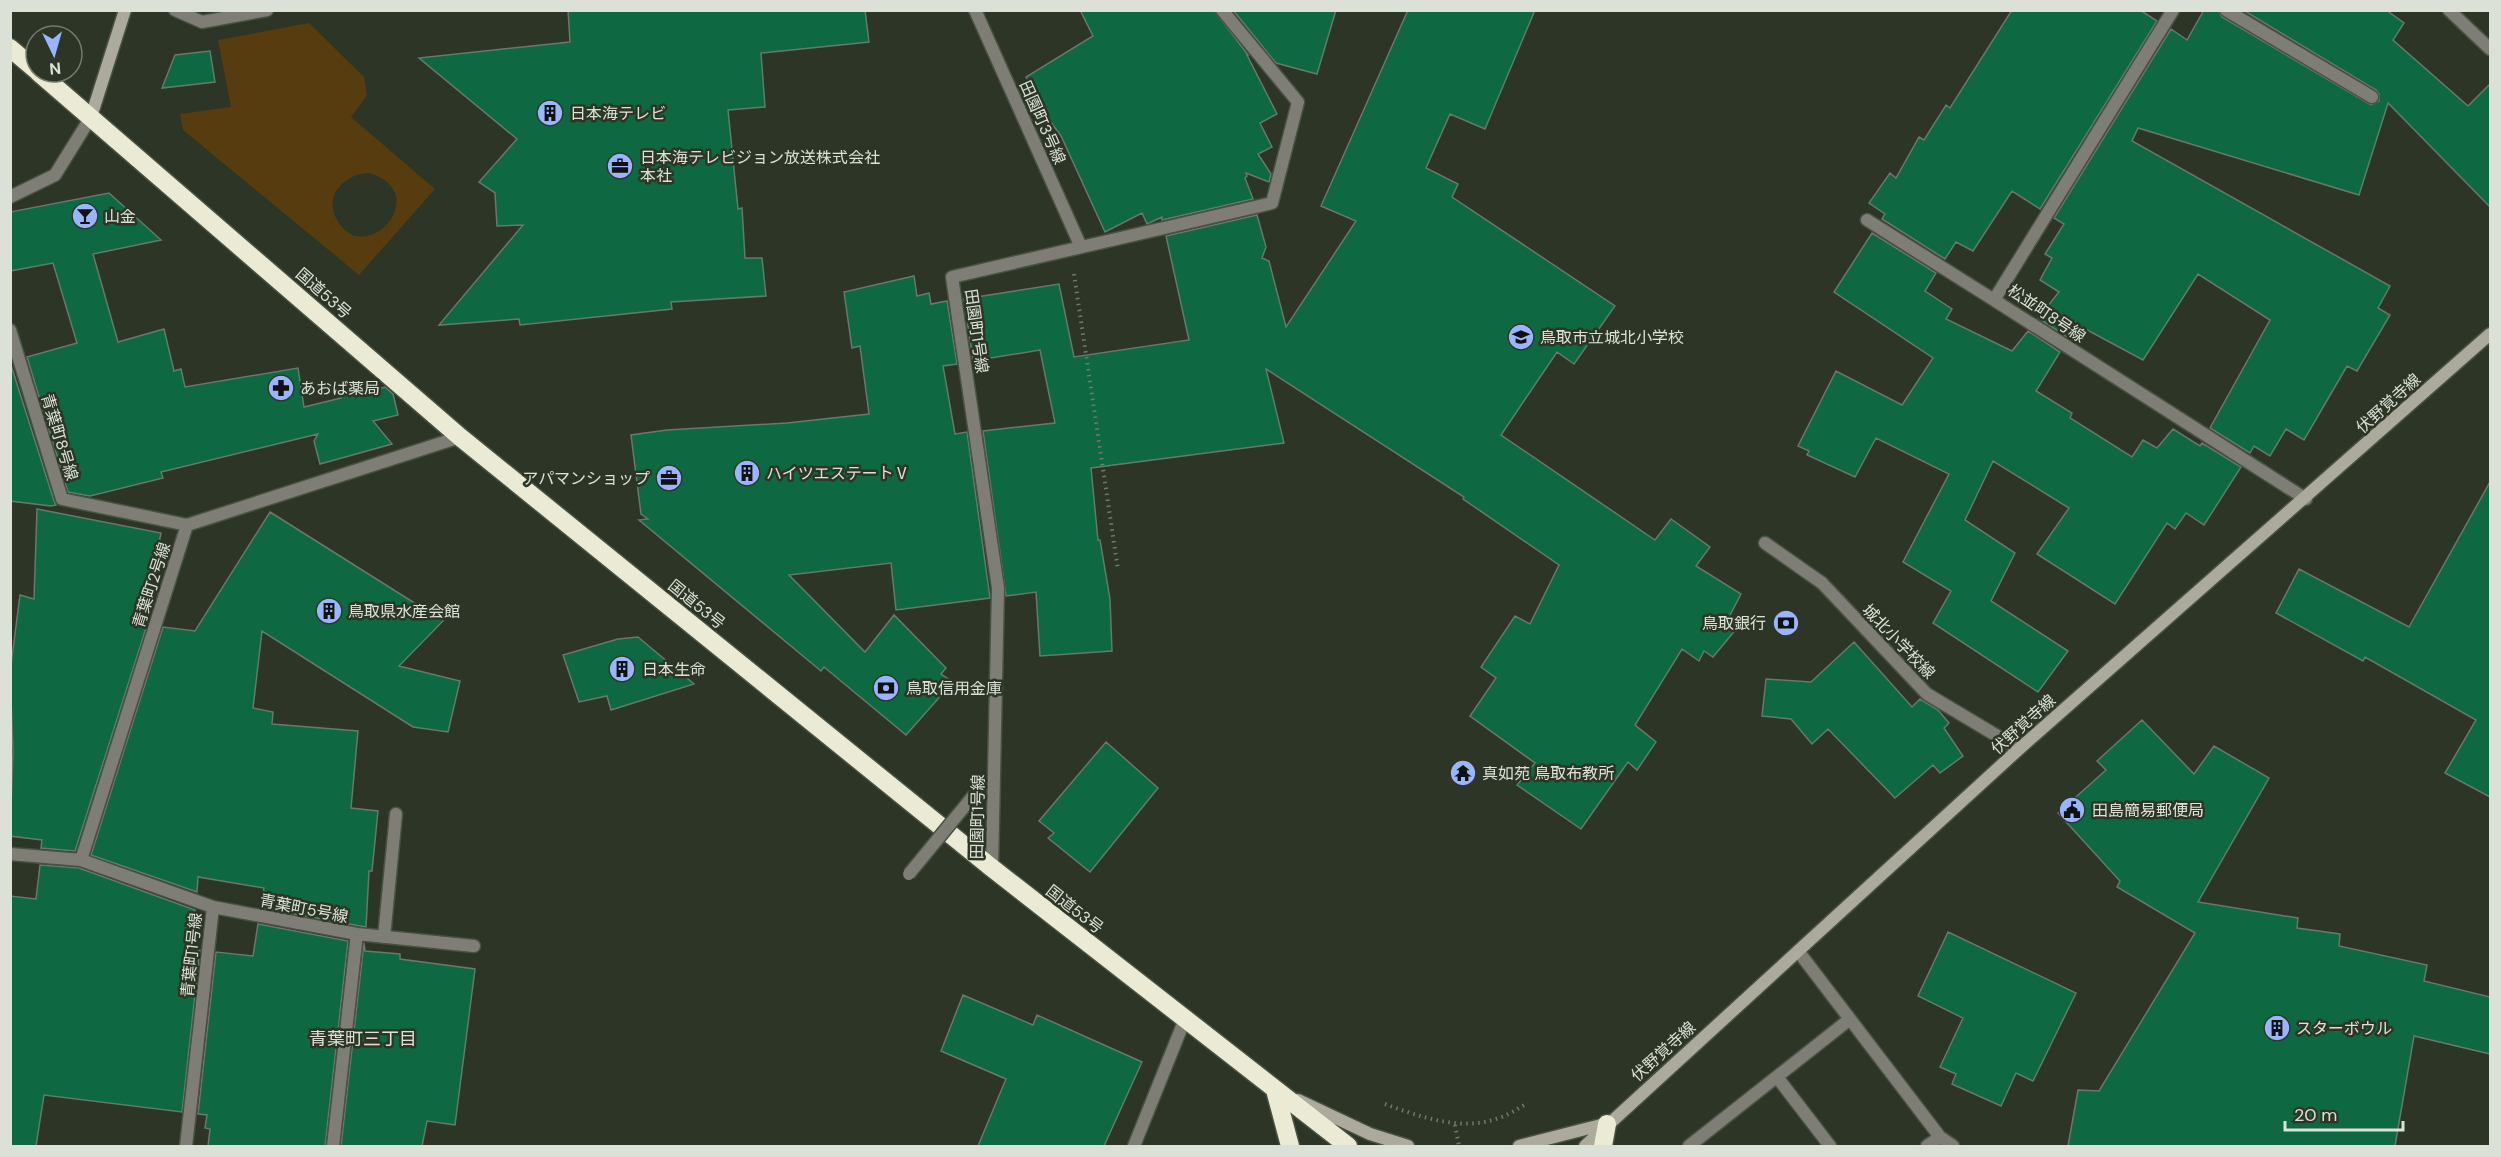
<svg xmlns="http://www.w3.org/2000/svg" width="2501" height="1157" viewBox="0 0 2501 1157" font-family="'DM Sans','Noto Sans JP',sans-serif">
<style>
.green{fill:#563c0f;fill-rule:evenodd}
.building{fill:#0e6841;stroke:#66796d;stroke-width:1.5}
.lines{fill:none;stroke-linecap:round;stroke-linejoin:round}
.lane-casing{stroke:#495142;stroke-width:15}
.street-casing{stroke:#495142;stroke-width:15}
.secondary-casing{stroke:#495142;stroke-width:15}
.highway-casing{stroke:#495142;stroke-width:21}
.path{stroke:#72796c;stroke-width:4;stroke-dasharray:1.5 4.5;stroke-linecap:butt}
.lane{stroke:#7f7e76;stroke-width:12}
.street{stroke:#7f7e76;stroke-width:12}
.secondary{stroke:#abaa9c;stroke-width:12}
.highway{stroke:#ebead4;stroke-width:18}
.street-bridge-casing{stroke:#495142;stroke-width:15;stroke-linecap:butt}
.street-bridge{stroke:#7f7e76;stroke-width:12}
.labels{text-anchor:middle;stroke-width:5;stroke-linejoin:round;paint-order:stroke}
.poi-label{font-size:16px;fill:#dbe1d7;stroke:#2d3526;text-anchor:start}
.street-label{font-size:16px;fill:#dbe1d7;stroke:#2d3526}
.neighbourhood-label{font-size:18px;fill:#dbe1d7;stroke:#2d3526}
</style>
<rect width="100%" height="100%" fill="#2d3526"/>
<path class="green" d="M309,23l55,54 3,18 -16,22 84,72 -76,86 -176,-145 -3,-16 51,-7 -13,-67zM369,173c66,20 -4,97 -32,47 -14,-25 8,-46 32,-47z"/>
<path class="building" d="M568,10h297l4,32 -108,11 4,54 -37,3 10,99 4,-1 3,50h17l4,38 -95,6 1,7 -152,16 -1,-6 -80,6 84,-100 -26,1 -2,-33 -16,-11 38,-43 -98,-81 151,-16z
M1080,10h134l34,45h-1l30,59 -17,9 12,24 -14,7 13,20 -2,8 -23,-9 1,3 -2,2 8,21 -91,21v-3l-15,7 -5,-11 -37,19 -44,-96 -17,-23 -18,-36 67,-41z
M1233,10h103l-19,64 -41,-11z
M1408,10h127l-50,119 -35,-15 -24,54 32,16 -6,13 163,109 -41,58 -17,-12 -56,83 154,105 16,-21 39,28 -14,19 45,28 -13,25 9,9 -24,29 -9,-6 -5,10 -17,-12 -47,76 21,17 -19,28 -9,-8 -47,67 -64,-44 18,-22 -65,-47 26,-38 -15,-11 34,-51 15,8 29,-59 -96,-66 1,-2 -198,-128 18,74 -193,25 7,72h2l10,59 2,52 -72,5 -4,-64 -30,4 -23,-165 72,-8 -15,-73 -67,11 -9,-62 95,-15 15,73 115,-17 -23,-104 91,-21 9,32 -4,11 7,3 17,66 70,-106 -35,-15z
M2012,10h128l17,11 -117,188 -28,-18 -39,60 -17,-9 -11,17 -63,-40 3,-5 -16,-11 21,-30 6,5 23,-41 5,3 22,-35 4,3z
M2204,10h14l4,7 149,88 8,-4v-7l-3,-4 -133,-80h143l18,13 -11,17 75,66 22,-22v123l-102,-104 -29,92 -221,-67 -6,13 258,145 -12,22 12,7 -33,56 -10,-5 -43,74 -18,-11 -16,27 -16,-10 -4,7 -40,-25 60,-108 -72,-46 -55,86 -65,-35 -9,13 -31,-20 21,-26 -19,-12 12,-22 -7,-4 19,-30 -10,-6 117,-189 16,11z
M210,51l5,31 -53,6 13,-33z
M109,193l52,47 -68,14 25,88 46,-13 10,42 7,-2 4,18 113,-19 6,39 37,-9 3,-6 5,4 36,-9 8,7 5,21 -25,6 19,23 -72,20 -6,-23 4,-7 -157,38 2,6 -73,18 -22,-4 -41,-135 50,-14 -24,-80 -43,8v-59z
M1872,233l64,40 -11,18 27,18 -6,10 66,32 16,-20 32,21 -24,39 36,22 -2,5 62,39 11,-17 14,8 16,-19 27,17 2,-3 39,24 -37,58 -18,-12 -11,16 -8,-6 -52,81 -78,-50 32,-46 -76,-47 -28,59 50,33 -24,48 77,50 -30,41 -105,-69 18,-32 -48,-29 46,-88 -73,-36 -21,39 -48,-22 2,-4 -11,-5 38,-75 66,34 31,-47 -99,-66z
M914,276l3,20 12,-3 2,11 16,-3 10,63 -14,2 12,68 12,-2 23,166 -94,12 -5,-47 -102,12 76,77 29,-37 52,53 -5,6 12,8 -47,53 -82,-68 -3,4 -182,-151 9,-1 -7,-5 -10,-79 36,-5 120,-7 82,-9 -9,-68 -8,2 -8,-56z
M10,362l44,139 2,4 -5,1 -41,-5z
M2490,482v315l-45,-24 31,-53 -111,-63 -2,4 -87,-48 23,-44 110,58z
M37,509l124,24 -18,92h4l-72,226 -34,-3 1,-8 -32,-4 3,-85 -3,-78 10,-78 14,4z
M270,512l173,109 -44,45 61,15 -12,51 -35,-5 -151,-96 -9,77 20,4 -1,12 86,7 -7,77 27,3 -6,60h-3l-3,56 -105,-19 3,-20 -66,-11 -1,15 -106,-37 72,-228 32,4z
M638,637l56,47 -83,26 -4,-14 -28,6 -16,-47 55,-16z
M1854,642l58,65 8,-8 18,11 11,13 -5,5 19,28 -23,17 -7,-8 -38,33 -67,-69 -16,15 -21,-25 -29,-3 4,-37 45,3z
M2142,720l52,54 20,-28 55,32 -71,124 100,16 -1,10 43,6 -1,12 88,19 -3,16 66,16v57l-76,-18 -19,110h-327l10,-56 21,1 96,-158 -78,-46 3,-6 -62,-68 48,-43 -9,-9z
M1106,742l52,46 -68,84 -42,-34 6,-5 -15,-12z
M40,865l39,3 116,42 -2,40h7l-18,162 -138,-17 -8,51h-26v-250l26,3z
M258,924l90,17 -23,205h-117l2,-17 -5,-1 2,-13 -9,-1 18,-162 37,4z
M1948,932l128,61 -43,88 -17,-8 -15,33 -49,-22 4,-10 -16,-7 23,-49 -45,-22z
M364,943l1,8 35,3v5l75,10 -20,156 -28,-4 -5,25h-81z
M963,995l70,30 4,-10 105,47 -38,84h-126l28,-67 -65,-28z"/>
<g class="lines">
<g class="lane-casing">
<path id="lane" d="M1798,951l142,186 13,9
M1777,1077l53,69
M1689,1146l161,-127
M1927,1146l13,-9"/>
</g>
<g class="street-casing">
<path id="street" d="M175,10l27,12 65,-12
M975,10l106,237
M2173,10l-179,290 312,199
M2226,10l146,87
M2449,10l41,39
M10,197l45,-22 36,-58
M1867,220l127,80
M10,330l52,169 125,26
M1765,543l57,40 105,111 92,55
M10,854l71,6 106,-335 273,-88
M81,860l132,47 -27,239
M992,868l6,-280 -46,-311 320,-74 26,-101 -76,-92
M213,907l144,27 -24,212
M357,934l117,12
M384,937l12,-123
M1134,1146l51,-127"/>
</g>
<g class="secondary-casing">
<path id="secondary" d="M91,117l34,-107
M1298,1100l72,34 38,12
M1519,1146l86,-22
M1585,1146l434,-397 471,-415"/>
</g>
<g class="highway-casing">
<path id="highway" d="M10,48l26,22
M38,72l422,365 532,431 356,278
M1275,1090l15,56
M1603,1146l4,-22"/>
</g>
<path class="path" d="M1074,274l44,296
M1385,1104c36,13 76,28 114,14 10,-3 19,-10 29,-15
M1455,1125l4,21"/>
<use href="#lane" class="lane"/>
<use href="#street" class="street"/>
<use href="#secondary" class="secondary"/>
<use href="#highway" class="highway"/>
<g class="street-bridge-casing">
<path id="street-bridge" d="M909,874l65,-79"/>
</g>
<use href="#street-bridge" class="street-bridge"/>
</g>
<defs>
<g id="building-disc" transform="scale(1.35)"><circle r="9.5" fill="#98b5fd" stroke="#2d3526"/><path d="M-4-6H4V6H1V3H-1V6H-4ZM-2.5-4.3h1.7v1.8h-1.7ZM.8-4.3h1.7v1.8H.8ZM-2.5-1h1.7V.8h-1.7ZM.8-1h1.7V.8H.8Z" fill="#111"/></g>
<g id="office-disc" transform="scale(1.35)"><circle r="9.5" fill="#98b5fd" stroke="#2d3526"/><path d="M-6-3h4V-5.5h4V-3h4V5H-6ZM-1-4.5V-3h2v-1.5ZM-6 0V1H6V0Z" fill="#111"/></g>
<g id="bar-disc" transform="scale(1.35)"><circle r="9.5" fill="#98b5fd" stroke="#2d3526"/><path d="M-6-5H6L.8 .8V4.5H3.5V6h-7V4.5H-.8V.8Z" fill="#111"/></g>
<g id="school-disc" transform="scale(1.35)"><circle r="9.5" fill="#98b5fd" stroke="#2d3526"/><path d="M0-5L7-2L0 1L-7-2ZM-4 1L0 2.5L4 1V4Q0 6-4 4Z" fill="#111"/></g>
<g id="pharmacy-disc" transform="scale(1.35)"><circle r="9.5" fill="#98b5fd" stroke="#2d3526"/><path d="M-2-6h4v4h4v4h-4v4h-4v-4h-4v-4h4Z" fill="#111"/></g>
<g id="bank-disc" transform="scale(1.35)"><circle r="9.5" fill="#98b5fd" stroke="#2d3526"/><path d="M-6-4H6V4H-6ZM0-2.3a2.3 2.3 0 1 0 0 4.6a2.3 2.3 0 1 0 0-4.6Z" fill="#111"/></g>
<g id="temple-disc" transform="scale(1.35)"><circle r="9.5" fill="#98b5fd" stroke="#2d3526"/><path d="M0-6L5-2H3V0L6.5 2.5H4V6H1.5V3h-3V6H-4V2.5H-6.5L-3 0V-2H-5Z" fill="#111"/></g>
<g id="civic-disc" transform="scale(1.35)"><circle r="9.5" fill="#98b5fd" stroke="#2d3526"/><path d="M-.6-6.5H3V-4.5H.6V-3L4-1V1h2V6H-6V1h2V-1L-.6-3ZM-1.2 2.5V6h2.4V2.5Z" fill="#111"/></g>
</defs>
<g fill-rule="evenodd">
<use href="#building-disc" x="550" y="113"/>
<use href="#office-disc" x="620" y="166"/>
<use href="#bar-disc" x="85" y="216"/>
<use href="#school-disc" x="1521" y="337"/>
<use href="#pharmacy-disc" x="281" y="388"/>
<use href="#building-disc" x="747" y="473"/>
<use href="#office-disc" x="669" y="478"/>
<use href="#building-disc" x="329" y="611"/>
<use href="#bank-disc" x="1786" y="623"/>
<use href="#building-disc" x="622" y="669"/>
<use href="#bank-disc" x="886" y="688"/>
<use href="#temple-disc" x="1463" y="773"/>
<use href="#civic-disc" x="2072" y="810"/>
<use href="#building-disc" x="2277" y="1028"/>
</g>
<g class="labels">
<g class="poi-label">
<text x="570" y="119">日本海テレビ</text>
<text x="640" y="163">日本海テレビジョン放送株式会社<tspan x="640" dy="18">本社</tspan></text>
<text x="104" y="222">山金</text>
<text x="1540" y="343">鳥取市立城北小学校</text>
<text x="300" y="394">あおば薬局</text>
<text x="766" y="479">ハイツエステートⅤ</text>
<text x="650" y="484" text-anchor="end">アパマンショップ</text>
<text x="348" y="617">鳥取県水産会館</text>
<text x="1766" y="629" text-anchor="end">鳥取銀行</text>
<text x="642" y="675">日本生命</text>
<text x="906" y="694">鳥取信用金庫</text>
<text x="1482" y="779">真如苑 鳥取布教所</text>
<text x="2092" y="816">田島簡易郵便局</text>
<text x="2296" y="1034">スターボウル</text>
</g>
<g class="street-label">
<text transform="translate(1043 122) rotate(66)" y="6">田園町3号線</text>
<text transform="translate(324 293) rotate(41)" y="6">国道53号</text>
<text transform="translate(2047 313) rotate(34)" y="6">松並町8号線</text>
<text transform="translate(977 331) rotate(82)" y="6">田園町1号線</text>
<text transform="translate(2388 403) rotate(-42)" y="6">伏野覚寺線</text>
<text transform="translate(60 437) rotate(73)" y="6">青葉町8号線</text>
<text transform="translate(151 585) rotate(-72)" y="6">青葉町2号線</text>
<text transform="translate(697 604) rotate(39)" y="6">国道53号</text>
<text transform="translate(1899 641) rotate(46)" y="6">城北小学校線</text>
<text transform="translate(2023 724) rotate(-42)" y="6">伏野覚寺線</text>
<text transform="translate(977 817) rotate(-89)" y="6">田園町1号線</text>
<text transform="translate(304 908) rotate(11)" y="6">青葉町5号線</text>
<text transform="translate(1075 909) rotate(38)" y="6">国道53号</text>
<text transform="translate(191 955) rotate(-84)" y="6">青葉町1号線</text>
<text transform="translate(1663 1051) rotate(-42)" y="6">伏野覚寺線</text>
</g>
<g class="neighbourhood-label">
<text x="363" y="1045">青葉町三丁目</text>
</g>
</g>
<rect width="2501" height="1157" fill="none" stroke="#dbe1d7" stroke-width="24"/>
<g transform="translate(54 54) rotate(175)"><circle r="28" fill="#2d3526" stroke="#737a6d" stroke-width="1.5"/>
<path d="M0-4.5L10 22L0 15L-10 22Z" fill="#98b5fd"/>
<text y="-9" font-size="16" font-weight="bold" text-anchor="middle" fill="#dbe1d7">N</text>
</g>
<path d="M2285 1121v9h118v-9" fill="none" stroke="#dbe1d7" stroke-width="3"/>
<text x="2294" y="1121" font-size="18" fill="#dbe1d7" stroke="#2d3526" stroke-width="4.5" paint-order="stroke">20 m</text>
</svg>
